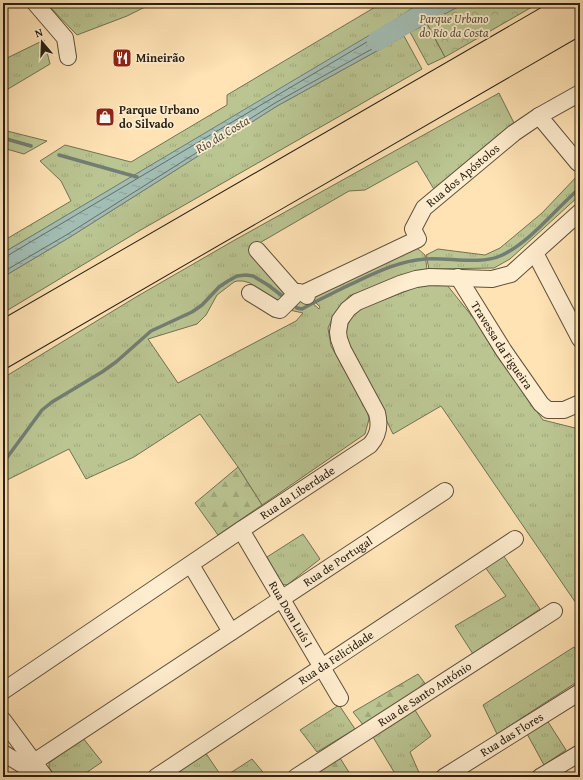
<svg xmlns="http://www.w3.org/2000/svg" width="583" height="780" viewBox="0 0 583 780" font-family="'Gentium Book Plus',serif">
<style>
.grass{fill:url(#grass-tufts);stroke:#727253}
.forest{fill:url(#forest-firs);stroke:#727253}
.park{fill:url(#park-crowns);stroke:#727253}
.water{fill:url(#water-ripples);stroke:#727e74}
.lines{fill:none;stroke-linecap:round;stroke-linejoin:round}
.shore{stroke:#666e64;stroke-width:1}
.stream{stroke:#727e74;stroke-width:3.5}
.river{stroke:#a2bdb4;stroke-width:20}
.minor-casing{stroke:#5e513c;stroke-width:18}
.highway-casing{stroke:#292014;stroke-width:24}
.minor{stroke:#ffedcf;stroke-width:16}
.highway{stroke:#ffe3b5;stroke-width:22}
.labels{text-anchor:middle;stroke-width:3.5;stroke-linejoin:round;paint-order:stroke}
.park-label{font-size:12px;font-style:italic;fill:#54523a;stroke:#ffedcf}
.poi-label{font-size:12px;font-weight:bold;fill:#292014;stroke:#ffedcf;text-anchor:start}
.street-label{font-size:12px;fill:#292014;stroke:#ffedcf}
.water-label{font-size:13px;font-style:italic;fill:#4d4f44;stroke:#ffedcf}
</style>
<defs>
<pattern id="grass-tufts" width="24" height="20" patternUnits="userSpaceOnUse"><rect width="24" height="20" fill="#bac592"/><path d="M3 7l-1-3M5 7V3M7 7l1-3M15 17l-1-3M17 17v-4M19 17l1-3" fill="none" stroke="#a0a97d"/></pattern>
<pattern id="forest-firs" width="22" height="20" patternUnits="userSpaceOnUse"><rect width="22" height="20" fill="#bac592"/><path d="M5 1l3.5 6h-7zM16 11l3.5 6h-7z" fill="#a0a97d"/></pattern>
<pattern id="park-crowns" width="20" height="18" patternUnits="userSpaceOnUse"><rect width="20" height="18" fill="#bac592"/><path d="M2 6a3 3 0 1 1 6 0M12 15a3 3 0 1 1 6 0" fill="none" stroke="#a0a97d"/></pattern>
<pattern id="water-ripples" width="26" height="14" patternUnits="userSpaceOnUse"><rect width="26" height="14" fill="#a2bdb4"/><path d="M2 4q2-2 4 0t4 0M15 11q2-2 4 0t4 0" fill="none" stroke="#8ca29a"/></pattern>
</defs>
<rect width="100%" height="100%" fill="#ffe3b5"/>
<filter id="stains"><feTurbulence type="fractalNoise" baseFrequency=".005" numOctaves="4"/><feColorMatrix values="0 0 0 0 .2 0 0 0 0 .09 0 0 0 0 .02 0 0 0 .5 -.17"/></filter>
<radialGradient id="worn" r=".72"><stop offset=".6" stop-color="#630" stop-opacity="0"/><stop offset="1" stop-color="#630" stop-opacity=".3"/></radialGradient>
<path class="grass" d="M46,3h66l7,5 8,-5h26l-26,13 -50,19z
M382,3h34l1,2 -42,28 -372,220v-12l68,-40 -10,-20 -21,-20 25,-16 66,17 96,-57v-10z
M427,24l18,33 -17,8 -18,-33z
M404,36l18,33 -283,162 -136,82v-36l67,-40 207,-131z
M44,40l6,24 -47,28v-32z
M499,93l17,34 -81,64 -18,-30 -52,29 -16,1 -93,54 35,50 -10,10 -31,-22 -7,-2h-6l-3,1 -17,13 -11,20 -9,9 -49,15 30,44 118,-62 7,-8 -18,-4 21,-12 13,12 1,-2 -12,-12 109,-47 8,7 2,14 -10,2 -68,25 -15,19 -6,13 3,18 36,64 2,9 -4,15 -103,71 -24,-38 -38,-53 -66,43 -48,22 -17,-30 -66,33v-104l133,-81 97,-56z
M3,130l44,11 -23,13 -21,-6z
M580,173v22l-70,64 -16,9 -65,1 -3,-14 12,-6 47,6 15,-7 42,-35z
M422,285h25l28,35 20,33 48,67 32,8 5,3v178l-139,-203 -48,28 -47,-97 1,-11 8,-15z
M303,534l17,25 -33,26 -6,-1 -14,-27z
M503,555l37,54 -67,45 -18,-28 51,-30 -21,-29z
M574,647l6,10v23l-83,54 -14,-29z
M339,705l16,24 -38,23 -17,-22z
M415,710l16,26 -21,16 11,25h-24l-24,-40z
M545,717l21,33 -22,15 -18,-33z
M83,738l19,24 -22,15h-25l-6,-10v-4z
M205,752l17,25h-40l-6,-8z
M252,759l15,18h-43z"/>
<path class="forest" d="M238,467l24,38 -44,30 -23,-32z
M418,674l9,12 -63,40 -11,-14z
M340,758l12,19h-40z"/>
<path class="park" d="M416,3h123l-94,54z"/>
<path class="water" d="M420,3h7l13,14 -30,15 -9,-15z
M435,3h30l-20,11z
M395,20l9,16 -127,70 -207,131 -67,40v-24z"/>
<g class="lines">
<path class="shore" d="M422,6h3l7,8v2l-20,10 -5,-8z
M3,256h4l385,-229 3,1 2,5v2l-122,68 -207,131 -65,38"/>
<path class="stream" d="M3,138l28,8
M59,155l78,22
M292,303l5,5 5,1c14,-8 29,-15 43,-22 26,-12 52,-26 80,-28 22,-2 55,6 75,-3 29,-12 56,-48 80,-68
M3,463l39,-53 10,-8 50,-30 14,-10 35,-31 41,-19 10,-7 17,-18 9,-6 9,-5 9,-1 7,1 15,9 17,13"/>
<path class="river" d="M377,41l64,-38"/>
<g class="minor-casing">
<g id="minor">
<path d="M35,3l30,35 3,19"/>
<path d="M539,116l39,47"/>
<path d="M257,250l36,41 11,2"/>
<path d="M535,253l45,86"/>
<path id="s1" d="M458,277l46,74 37,53 7,6h16l16,-7"/>
<path d="M250,293l26,16 4,1 18,-18"/>
<path id="s2" d="M307,296l-3,-3 114,-54 -5,-10 11,-21 90,-75 25,-17 41,-23"/>
<path id="s3" d="M241,530l99,168"/>
<path d="M191,565l40,67"/>
<path id="s4" d="M3,691l238,-161 129,-85c9,-10 10,-20 7,-32l-34,-63 -4,-11 -1,-7 2,-12 8,-11 9,-7 43,-18 16,-5 14,-2 62,2 19,-5 69,-62"/>
<path d="M3,720l42,57"/>
<path d="M3,753l38,23"/>
<path id="s5" d="M34,762l411,-271"/>
<path id="s6" d="M156,777l359,-238"/>
<path id="s7" d="M296,777l258,-166"/>
<path id="s8" d="M444,777l136,-85"/>
<path d="M540,777l40,-24"/>
</g>
</g>
<g class="highway-casing">
<path id="highway" d="M3,332l569,-329
M3,357l577,-334"/>
</g>
<use href="#minor" class="minor"/>
<use href="#highway" class="highway"/>
</g>
<defs>
<g id="restaurant-square" transform="scale(1)"><rect x="-9" y="-9" width="18" height="18" rx="4" fill="#8f2418" stroke="#ffedcf"/><path d="M-5-6h1v4h1v-4h1v4h1v-4h1v5L-1.5 .5V6h-2V.5L-5-1ZM5-6V6H3V1.5H1.5Q1.5-4 5-6Z" fill="#fff"/></g>
<g id="shop-square" transform="scale(1)"><rect x="-9" y="-9" width="18" height="18" rx="4" fill="#8f2418" stroke="#ffedcf"/><path d="M-5-2.5h2.3a2.7 3.5 0 0 1 5.4 0H5L5.5 6h-11ZM-1.5-2.5h3a1.5 2.3 0 0 0-3 0Z" fill="#fff"/></g>
</defs>
<g fill-rule="evenodd">
<use href="#restaurant-square" x="122" y="58"/>
<use href="#shop-square" x="105" y="117"/>
</g>
<g class="labels">
<g class="park-label">
<text x="454" y="23">Parque Urbano<tspan x="454" dy="14">do Rio da Costa</tspan></text>
</g>
<g class="poi-label">
<text x="136" y="62">Mineirão</text>
<text x="119" y="114">Parque Urbano<tspan x="119" dy="14">do Silvado</tspan></text>
</g>
<g class="street-label">
<text dy="4" stroke="none"><textPath href="#s2" startOffset="216">Rua dos Apóstolos</textPath></text>
<text dy="4" stroke="none"><textPath href="#s1" startOffset="81">Travessa da Figueira</textPath></text>
<text dy="4" stroke="none"><textPath href="#s4" startOffset="355">Rua da Liberdade</textPath></text>
<text dy="4" stroke="none"><textPath href="#s5" startOffset="364">Rua de Portugal</textPath></text>
<text dy="4" stroke="none"><textPath href="#s3" startOffset="98">Rua Dom Luís I</textPath></text>
<text dy="4" stroke="none"><textPath href="#s6" startOffset="216">Rua da Felicidade</textPath></text>
<text dy="4" stroke="none"><textPath href="#s7" startOffset="153">Rua de Santo António</textPath></text>
<text dy="4" stroke="none"><textPath href="#s8" startOffset="80">Rua das Flores</textPath></text>
</g>
<g class="water-label">
<text transform="translate(222 134) rotate(-31)" y="5">Rio da Costa</text>
</g>
</g>
<rect width="583" height="780" fill="none" stroke="#ffe3b5" stroke-width="16"/>
<rect x="4" y="4" width="575" height="772" fill="none" stroke="#292014" stroke-width="2"/>
<rect x="8" y="8" width="567" height="764" fill="none" stroke="#292014"/>
<g transform="translate(42 42) rotate(341)" stroke="#ffedcf" stroke-width="3" paint-order="stroke">
<path d="M0-3L7 15L0 10L-7 15Z" fill="#292014"/>
<text y="-6" font-size="11" font-weight="bold" text-anchor="middle" fill="#292014">N</text>
</g>
<rect width="100%" height="100%" filter="url(#stains)"/>
<rect width="100%" height="100%" fill="url(#worn)"/>
</svg>
